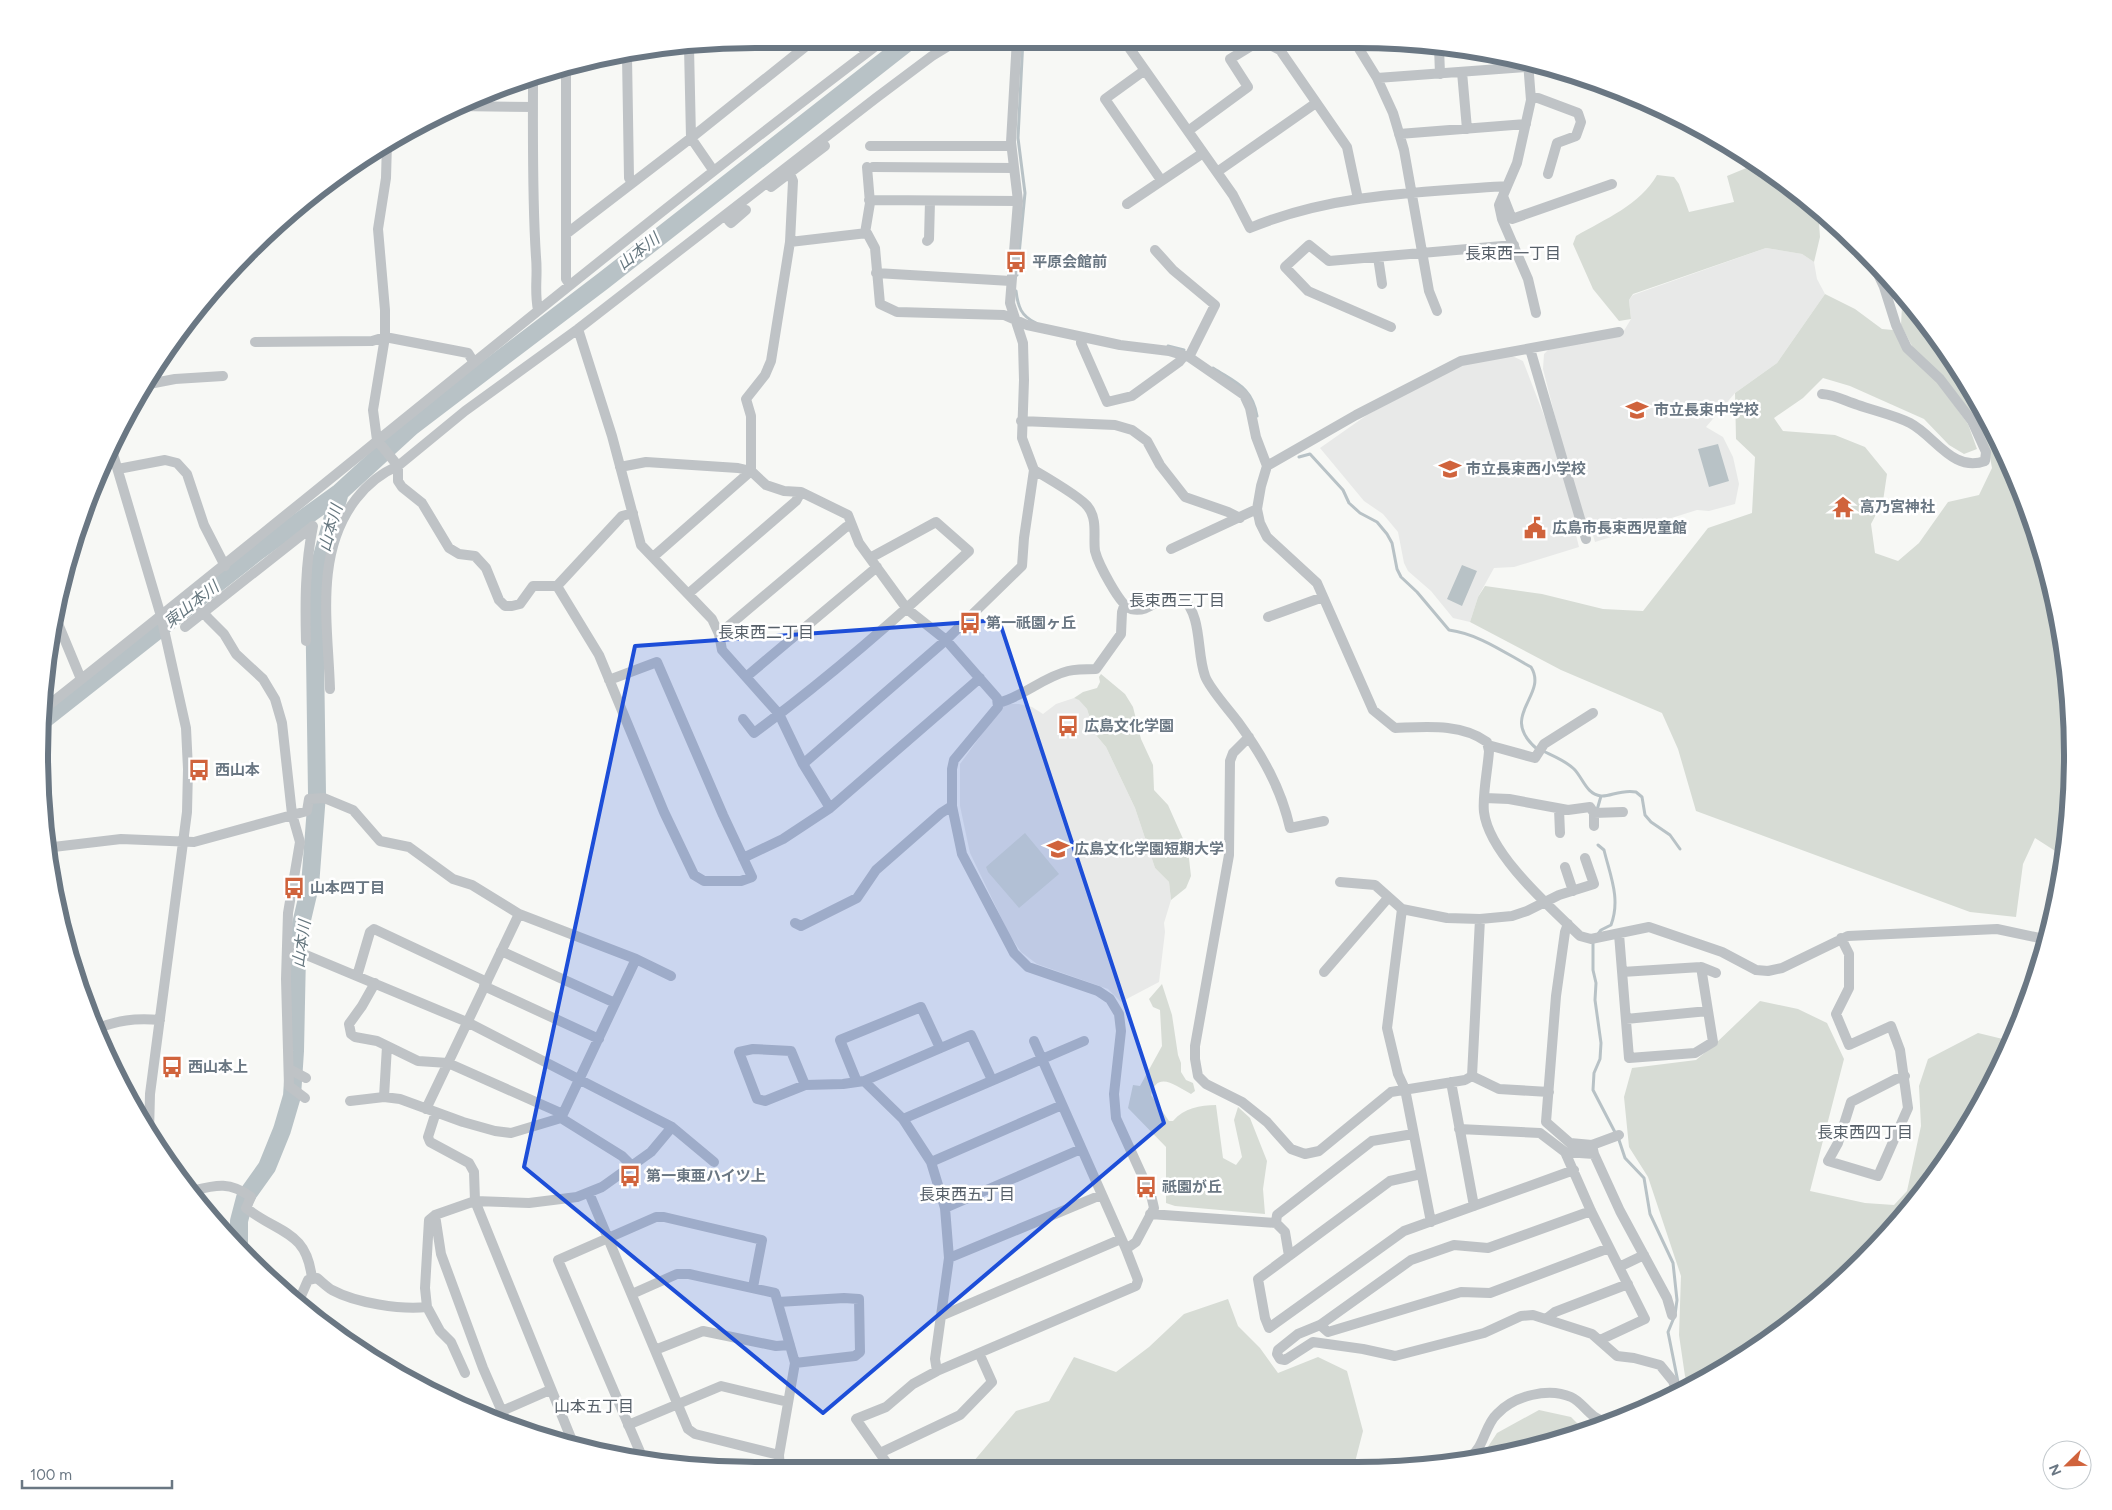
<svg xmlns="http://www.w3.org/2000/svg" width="2112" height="1510" viewBox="0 0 2112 1510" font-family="Figtree,'Noto Sans JP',sans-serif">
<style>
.built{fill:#e8e9e8}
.green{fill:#d7dcd5}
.water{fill:#b8c2c6}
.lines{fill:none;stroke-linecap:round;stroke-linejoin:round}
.stream{stroke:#b8c2c6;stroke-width:3}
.river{stroke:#b8c2c6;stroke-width:18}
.minor{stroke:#bfc3c6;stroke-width:10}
.marked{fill:#1d4ed8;fill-opacity:0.2;stroke:#1d4ed8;stroke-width:4;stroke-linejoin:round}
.labels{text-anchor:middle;stroke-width:5;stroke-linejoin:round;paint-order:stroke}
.poi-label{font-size:15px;font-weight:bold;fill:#6a7783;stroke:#fff;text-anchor:start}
.water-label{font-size:16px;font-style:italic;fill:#66777f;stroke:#fff}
.neighbourhood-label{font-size:16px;fill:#576069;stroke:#fff}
.rim{fill:none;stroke:#6a7783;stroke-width:6}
</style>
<rect width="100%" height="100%" fill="#f7f8f5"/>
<path class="built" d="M1766,248l36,6 12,8 3,17 8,15 -48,69 -42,30 -29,34 17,10 10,20 6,27 -4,20 -26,7 -12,-1 -102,32 -4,-13 -4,1 -21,-70 -23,-91 1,-15 6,-6 72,-14 9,-15 -2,-19 4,-5z
M1510,355l13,6 30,78 27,94 -4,2 3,12 -65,20 -20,1 -16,29 -8,25 -17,-4 -22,-27 -23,-20 -4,-8 -6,-31 -15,-18 -19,-13 -44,-53 47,-33 94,-51z
M1074,698l5,1 8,10 8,25 11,13 29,61 20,60 14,14 2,18 -7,23 1,9 -6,50 -38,20 -13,-13 -71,-25 -16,-12 -12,-18 -39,-81 -10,-47v-42l44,-60h15l13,3 11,7 13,-10z"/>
<path class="green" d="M1756,164l16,15 9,3 37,26 2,29 -6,25 -12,-8 -36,-6 -133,46 -4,6 2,19 -12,2 -26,-32 -20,-45 3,-8c29,-17 64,-31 81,-61l17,2 5,7 10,28 45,-10 -7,-26z
M1825,294l30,15 27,20 11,1 12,21 33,32 30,41 9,25 -13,5 -15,-9 -25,-26 -74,-33 -27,-8 -20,20 -29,20 9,13 52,4 30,12 22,27 -4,27 -12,23 4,29 23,8 21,-18 29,-41 31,-7 13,-27 -3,-16 -77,-106 -11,-21 1,-19 6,-6 69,97 58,128 32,137 5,140 -9,54 -28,-18 -12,26 -7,53 -46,-5 -274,-101 -18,-62 -16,-36 -101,-43 -91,-48 8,-25 7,-11 57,8 61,15 40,2 65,-83 44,-15 3,-56 -19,-18 -1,-46 42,-30z
M1101,674l24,20 8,13 8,32 12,26 1,25 14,15 20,45 3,26 -5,12 -15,12 -2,-18 -14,-14 -20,-60 -29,-61 -11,-13 -8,-25 -8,-9 -5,-2 9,-6 14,-4 3,-6 -1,-5z
M1025,833l34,41 -40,34 -31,-36 -2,-5z
M1162,984l10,31 6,40 3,8v9l5,8 7,3 2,8 -4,3c-15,-8 -34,-24 -40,1l18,26h4c11,-13 27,-16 43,-16l7,53 13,7 6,-8 -8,-37 4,-13 12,11 17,43 -4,28 2,25 -90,-8 -9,-3v-56l-38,-39 5,-23 7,1 22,-40 -2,-36 -7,-3 -4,-8z
M1760,1001l38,8 29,14 17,36 -34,132 55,12 29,2 13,-14 14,-65 -2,-40 9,-27 50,-26 33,8 -12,31 -74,119 -96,103 -140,93 -4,-11 -6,-41 2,-59 -33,-99 -19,-30 -5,-50 8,-29 64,-8 18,-15z
M1228,1299l10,27 22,22 18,25 40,-16 29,14 16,60 -9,35 -386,2 48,-57 33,-10 25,-44 42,15 33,-25 35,-33z
M1539,1410l32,7 14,14 -42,16 -63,12 17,-26z"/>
<path class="water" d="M1718,444l11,37 -20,6 -11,-38z
M1462,565l15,6 -15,35 -15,-7z"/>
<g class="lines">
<path class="stream" d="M1017,275l8,-82 -7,-55 5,-99
M1016,291c2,16 5,25 20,32
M1168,346l16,4
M1213,368c23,15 39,19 44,48
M1299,457l11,-3 33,36 6,13 11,10 17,9 10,12 5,9 5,26 4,8 16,15 32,38c30,4 56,23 82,37 18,29 -34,48 6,82
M1543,751c10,5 23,10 31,18 9,9 12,25 27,27 9,1 20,-7 35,-4l6,5 3,18 6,7 19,13 10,14
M1597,810l4,-14
M1598,934l3,-4 10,-5c10,-26 -1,-50 -7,-75l-6,-5
M1593,942v28l3,13 -1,17 6,43 -1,16 -6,14 -1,17 26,50 6,18 19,20 6,36 23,49 4,37 -2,15 -7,17 10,50"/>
<path class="river" d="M45,719l212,-167 83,-60 71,-65 192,-146 309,-242
M239,1248v-27l6,-23 22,-31 15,-37 10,-34 3,-45 2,-97 4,-30 9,-38 7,-92 -3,-209 26,-93"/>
<path class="minor" d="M856,39l10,14
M1123,39l110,156 17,33c81,-34 171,-36 257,-42
M1353,39l24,39 16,35 11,37 25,141 8,20
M689,47l2,91 22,32
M1439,47l1,27
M627,56l2,122 3,5
M1528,62l3,38 -14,63 -18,42 3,14 26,60 8,34
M566,65v214l4,6
M1145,70l-40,29 56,81
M1462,72l5,57
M533,77c0,60 -1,120 3,180 2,20 -2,33 2,53
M1377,78l164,-12
M1531,98h7l40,15 3,9 -5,14 -19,7 -9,31
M455,106l78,1
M1188,131l60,-44 -18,-28 31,-19 19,10 67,97 11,52
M1399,134l127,-10
M387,142l-1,36 -8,51 7,81v27l-12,73 4,30 21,26v15l4,6 20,16 27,45 10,6 16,2 11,12 13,32 6,6h7l8,-2 13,-18h24l65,-70 11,-3
M870,146h141
M873,167l141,1
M1217,172l99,-69
M771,187l54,-41
M1503,196l9,23 100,-35
M869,200l149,1
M1127,204l76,-51
M729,221l2,2 15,-13
M865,233l5,-30 -3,-36
M566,234l125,-96 124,-99
M927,241l2,-2 1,-38
M790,242l77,-9 8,15 5,56 17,8 107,3 23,10 93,20 49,6 20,6 55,38 6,13 6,29 11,29 -6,20 -4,23 3,14 7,14 50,46 56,127 22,18c30,-1 66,-5 92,14l2,9c-1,17 -7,45 -5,61 5,42 66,95 96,124l11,3 58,-12 73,25 34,18 12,1 14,-3 66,-32 149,-7 52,11
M1155,250l18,20 42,35 -26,52
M1378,257l4,27
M876,273l135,8
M1391,327l-83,-36 -23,-24 24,-22 20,16 185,-16
M578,329l34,107 29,109 71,74 7,15 3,16 57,64 24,50 27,44
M1081,337v6l26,59 25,-6 47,-34 5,-6
M255,342l117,-1 13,-4 83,16 5,8
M1530,349l56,190
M149,384l26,-5 48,-3
M1822,394c14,1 23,7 36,11 17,6 36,10 52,18 25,13 43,50 75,38l1,-9 -14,-31 -32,-42 -33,-31 -11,-23 -12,-38 -13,-28
M1021,421l94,4 17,5 15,11 13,24 25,32 43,15 12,6
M110,444l51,172 25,112 2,41 -1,43 -37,282 -1,38
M1267,466l89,-51 105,-54 158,-29
M620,467l26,-5 92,6 13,3 15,14 18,6 17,1 47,23 11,28 48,66 39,31 51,58 1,9 -44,53 -2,9v37l10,48 52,99 14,14 70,24 12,8 9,15 2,17 -7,63 2,24 35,77 3,13 -18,34 -10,7
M118,469l47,-9 12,3 10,11 17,51 21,41
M1034,470c12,7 48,28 54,37 10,13 5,30 7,44 3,12 25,55 36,58 18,4 25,-10 39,-13 4,0 8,1 12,1 21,20 14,54 23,79 4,12 25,35 33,46 24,33 43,66 52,106l34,-7
M1171,549l86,-40
M653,557l98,-86v-55l-5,-17 19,-24 6,-14 19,-119 3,-61 -3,-7
M557,586l42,69 65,157 30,63 10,6h37l11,-4 -29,-62 -66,-153 -48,18
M688,594l108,-93 5,-9
M183,599l19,10 6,9 16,16 12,20 27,25 12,20 7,24 10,91 8,28 -12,71 -2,66 3,107 16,12
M54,614l27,65
M1268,617l55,-20
M185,627l128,-101c-8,39 -8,76 -7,115
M719,634l127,-107 6,-2
M746,677l131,-110
M330,689c-2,-64 -16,-136 26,-190 11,-14 25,-26 42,-33l67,-55 113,-82 298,-231 56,-42 28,-17
M998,703c25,-6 45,-26 70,-32 9,-2 18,-2 28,-2l25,-35 1,-22 2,-6
M45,708c281,-222 554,-453 840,-669
M743,719l11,14c76,-56 147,-118 215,-182l-33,-29 -66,36
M1249,737l-16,16 -3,8 -1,94 -34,191v13l3,17 8,8 36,18 25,20 24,27 14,5 14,-3 72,-59 74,-12 7,-4 8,-157
M1488,745l47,13 9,-14 49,-31
M803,764l143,-124 76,-74 2,-28 10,-68 -12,-32 2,-58 -1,-37 -13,-40 8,-102 -7,-59 6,-103
M1485,798l24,1 59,11 22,-3 4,6 29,-1
M1559,809l1,24
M1594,826v-13
M45,848l76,-9 73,3 113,-31 2,-12 15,-1 29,12 27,31 29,6 44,32 19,6 47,29 117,45 35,17
M743,858l40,-19 47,-31 150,-130
M1565,867l8,24
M1340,882l35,3 27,24 45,9 33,1 32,-3 15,-5 32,-16 35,-11 -9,-26
M1402,909l-15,119 11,46 7,15 26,133
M795,923l6,3 56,-28 19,-28 65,-57 11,-7
M1568,924l-3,8 -9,64 -10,126 24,21 22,2 2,9
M1619,934l10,124 66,-5 18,-11 -12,-75
M1841,938l8,16v34l-13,26 13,31 42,-19 9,24 8,58 -30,68 -50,-15 10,-18 13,-41 45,-23 9,-3
M287,947l180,75 205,105 42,35
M501,951l114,52
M1324,972l64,-74
M1622,972l79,-5 15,6
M357,976l13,-44 4,-3 113,53
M375,983l-13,23 -13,18 2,10 4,3 22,4 41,20 30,2 115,51
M484,986l115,53
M1626,1019l82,-8
M93,1030c25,-10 41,-12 67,-10
M289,1069l17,9
M1472,1076l27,13 50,3
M864,1081l107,-46 21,45
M857,1082l-17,-42 81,-33 19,41
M1451,1082l23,124
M805,1085l-14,-34 -38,-2 -14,3 18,47 8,2 40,-16 38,-1 21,-3 39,38 28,43 14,46 4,50 -14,101 2,12
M384,1097l3,-51
M350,1101l34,-4 16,2 63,23 32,9 16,2 50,-15 61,38 10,10
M426,1109l93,-195
M436,1112l-8,25 2,5 39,21 5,9 1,29 100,247
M561,1118l75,-159
M903,1119l181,-78
M1459,1129l81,4 25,19 26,59 54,108 -45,21
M1592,1145l27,-10
M1565,1152l29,2 26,57 47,87 5,17
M931,1162l131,-57
M1421,1174l-31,7 -132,98 7,39 4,10 135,-97 170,-61
M191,1191c25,-6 38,-10 60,6l-5,11c33,26 61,22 66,71
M589,1193l99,236 7,5 84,21
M945,1208l136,-59
M1591,1211l-103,37 -34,-3 -43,15 -91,65 -22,9 -20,16 -1,4 3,5 5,1 28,-18 50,7 32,7 89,-23 37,-17 12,-1 59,19 25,22 17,2 26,7 13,16 5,14
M1150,1214l126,9 9,9 4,24
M435,1215l6,39 42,114 24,55
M1276,1223l1,-8 95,-74 41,-7
M949,1258l152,-63
M1619,1267l25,-12
M632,1294l45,-20h12l86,19 20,70 -16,92 1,14
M778,1302l66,-4 15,1 1,53 -5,4 -60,7
M298,1303l10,-23 9,-2c5,4 10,9 15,12 24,13 69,20 95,17
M941,1316l180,-77
M1546,1319l9,-7 73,-28
M1320,1325l8,7 133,-40 29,1 119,-45
M655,1350l48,-19 73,15 14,-1
M465,1373l-14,-31 -11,-11 -13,-24 -2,-19 4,-68 6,-5 40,-14 54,2 48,-6 25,-10 49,-35 21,-25
M502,1411l48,-21
M628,1425l93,-39 67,16
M880,1453l80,-38 32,-33 -13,-29
M643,1459l-85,-199 98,-43h8l98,23 -9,47
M1467,1462c4,-5 8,-9 12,-15 6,-10 9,-25 18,-33 17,-18 51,-27 74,-17 12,5 19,22 34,24 14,2 33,-15 50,-16
M916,1468l-25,1 -35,-50 30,-12 27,-23 24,-13 199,-85 2,-6 -12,-31 -92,-208"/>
</g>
<path class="marked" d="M999,620l165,503 -341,290 -299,-246 111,-521z"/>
<defs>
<g id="bus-bare" transform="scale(1.725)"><path d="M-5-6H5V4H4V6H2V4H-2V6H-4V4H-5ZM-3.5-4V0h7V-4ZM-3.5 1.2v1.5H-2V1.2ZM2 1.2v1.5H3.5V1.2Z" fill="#d0633c" stroke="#fff" stroke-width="2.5" paint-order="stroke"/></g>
<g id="school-bare" transform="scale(1.725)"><path d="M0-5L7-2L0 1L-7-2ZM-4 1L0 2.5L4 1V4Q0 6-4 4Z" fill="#d0633c" stroke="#fff" stroke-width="2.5" paint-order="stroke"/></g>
<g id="temple-bare" transform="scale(1.725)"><path d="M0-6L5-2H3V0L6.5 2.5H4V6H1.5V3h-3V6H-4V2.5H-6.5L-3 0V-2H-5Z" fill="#d0633c" stroke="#fff" stroke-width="2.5" paint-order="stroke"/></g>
<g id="civic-bare" transform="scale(1.725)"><path d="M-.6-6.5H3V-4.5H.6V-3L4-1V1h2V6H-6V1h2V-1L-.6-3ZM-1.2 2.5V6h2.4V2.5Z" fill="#d0633c" stroke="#fff" stroke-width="2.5" paint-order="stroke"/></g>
<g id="university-bare" transform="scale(1.725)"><path d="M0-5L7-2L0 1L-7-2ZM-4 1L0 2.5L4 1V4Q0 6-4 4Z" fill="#d0633c" stroke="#fff" stroke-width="2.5" paint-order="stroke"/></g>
</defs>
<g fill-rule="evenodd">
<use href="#bus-bare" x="1016" y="262"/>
<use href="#school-bare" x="1637" y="410"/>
<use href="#school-bare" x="1450" y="469"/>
<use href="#temple-bare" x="1843" y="507"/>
<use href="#civic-bare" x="1535" y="528"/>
<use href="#bus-bare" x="970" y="623"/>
<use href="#bus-bare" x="1068" y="726"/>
<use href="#bus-bare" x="199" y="770"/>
<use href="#university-bare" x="1058" y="849"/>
<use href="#bus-bare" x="294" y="888"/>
<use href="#bus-bare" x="172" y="1067"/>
<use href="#bus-bare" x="630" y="1176"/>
<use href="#bus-bare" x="1146" y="1187"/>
</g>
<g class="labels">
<g class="poi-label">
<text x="1032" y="267">平原会館前</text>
<text x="1654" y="415">市立長束中学校</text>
<text x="1466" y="474">市立長束西小学校</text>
<text x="1860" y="512">高乃宮神社</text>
<text x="1552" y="533">広島市長束西児童館</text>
<text x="986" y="628">第一祇園ヶ丘</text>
<text x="1084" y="731">広島文化学園</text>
<text x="215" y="775">西山本</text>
<text x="1074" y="854">広島文化学園短期大学</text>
<text x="310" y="893">山本四丁目</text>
<text x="188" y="1072">西山本上</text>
<text x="646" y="1181">第一東亜ハイツ上</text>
<text x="1162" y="1192">祇園が丘</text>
</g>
<g class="water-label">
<text transform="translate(638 251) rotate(-38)" y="6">山本川</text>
<text transform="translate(330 528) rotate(-74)" y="6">山本川</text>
<text transform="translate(191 604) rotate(-38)" y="6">東山本川</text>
<text transform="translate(301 944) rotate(-82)" y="6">山本川</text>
</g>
<g class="neighbourhood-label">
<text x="1513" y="259">長束西一丁目</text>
<text x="1177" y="606">長束西三丁目</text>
<text x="766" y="638">長束西二丁目</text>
<text x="1865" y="1138">長束西四丁目</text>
<text x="967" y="1200">長束西五丁目</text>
<text x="594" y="1412">山本五丁目</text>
</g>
</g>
<path d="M0 0H2112V1510H0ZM755 48H1357A707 707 0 0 1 2064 755V755A707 707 0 0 1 1357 1462H755A707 707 0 0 1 48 755V755A707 707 0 0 1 755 48Z" fill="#fff" fill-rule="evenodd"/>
<path class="rim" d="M755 48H1357A707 707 0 0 1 2064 755V755A707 707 0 0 1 1357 1462H755A707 707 0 0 1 48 755V755A707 707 0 0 1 755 48Z"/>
<g transform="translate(2067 1465) rotate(247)"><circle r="24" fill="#ffffff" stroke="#c3c9cd"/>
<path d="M0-4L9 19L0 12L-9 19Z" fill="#d0633c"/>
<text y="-8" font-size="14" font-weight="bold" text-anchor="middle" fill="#6a7783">N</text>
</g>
<path d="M22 1480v8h150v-8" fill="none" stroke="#6a7783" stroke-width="2.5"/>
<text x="30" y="1480" font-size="15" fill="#6a7783" stroke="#ffffff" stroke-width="4" paint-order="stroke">100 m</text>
</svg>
